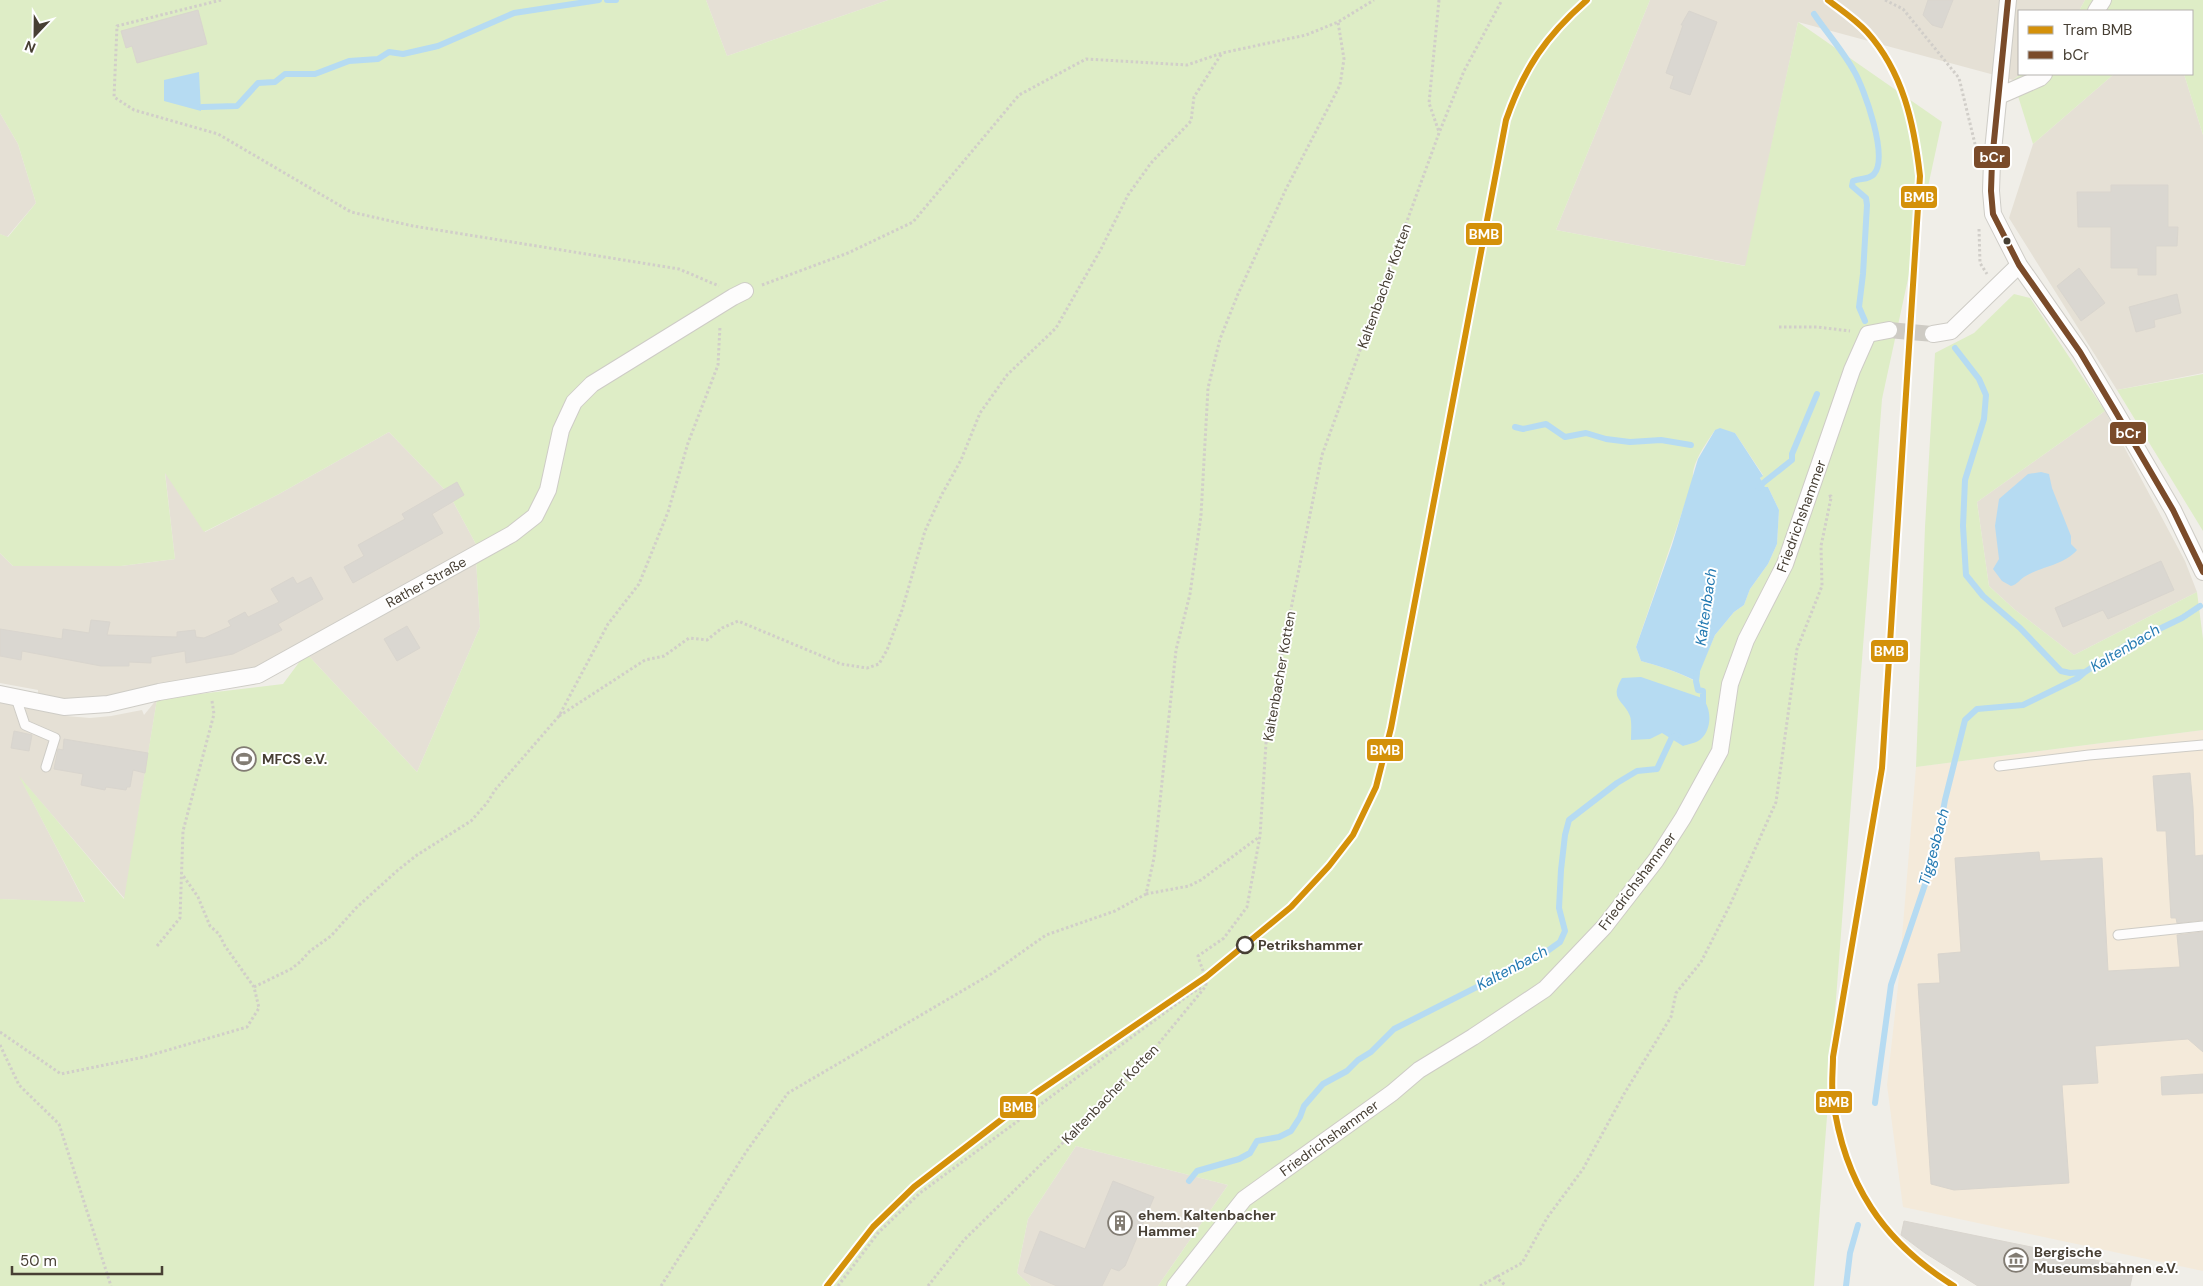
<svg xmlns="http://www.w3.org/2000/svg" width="2203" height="1286" viewBox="0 0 2203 1286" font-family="'DM Sans',sans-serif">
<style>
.residential{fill:#e5e0d5}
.commercial{fill:#f4eada}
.green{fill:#deedc6;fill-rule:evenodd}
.water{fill:#b6dbf2}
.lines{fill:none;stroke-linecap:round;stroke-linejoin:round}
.stream{stroke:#b6dbf2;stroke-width:6}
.building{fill:#dad7d1;stroke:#d9d5ce}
.minor-tunnel{stroke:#cecbc4;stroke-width:16;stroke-dasharray:16 8;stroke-linecap:butt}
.service-casing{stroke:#ceccc6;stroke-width:11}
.minor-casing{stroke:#ceccc6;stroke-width:18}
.path{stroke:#d1cec9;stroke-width:3;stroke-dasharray:2.5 2.5;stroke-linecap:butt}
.service{stroke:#fdfcfc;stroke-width:9}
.minor{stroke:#fdfcfc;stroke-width:16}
.bus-1-casing{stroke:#fff;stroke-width:10}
.bus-1{stroke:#7a4b2a;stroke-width:6}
.tram-1-casing{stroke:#fff;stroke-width:10}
.tram-1{stroke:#d4910a;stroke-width:6}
.bus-dot{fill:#473f34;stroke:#fff;stroke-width:2}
.stop-dot{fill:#fff;stroke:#473f34;stroke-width:2.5}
.labels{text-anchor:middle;stroke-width:4;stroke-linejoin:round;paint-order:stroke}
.street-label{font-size:14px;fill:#473f34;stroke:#fff}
.poi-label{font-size:14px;font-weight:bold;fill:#473f34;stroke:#fff;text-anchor:start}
.stop-label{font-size:14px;font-weight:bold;fill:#473f34;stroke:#fff;text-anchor:start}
.water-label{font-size:15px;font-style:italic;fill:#247ab2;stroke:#fff}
.line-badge{stroke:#fff;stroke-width:2}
.badge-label{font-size:14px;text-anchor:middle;font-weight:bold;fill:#fff}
</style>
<rect width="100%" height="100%" fill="#f0eee8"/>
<path class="residential" d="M706,0h182l-161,56z
M1650,0h435l-6,11h-60l2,63 -8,6 -215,-58 -52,244 -190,-36z
M2114,74h70l19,61v238l-86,17 -108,-172 24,-74z
M0,113l18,31 18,59 -29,34 -7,-3z
M2105,411l80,150 12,31 -123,63 -60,-46 -25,-23 -12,-84z
M389,432l60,62 29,54 -219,124 -132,22 -24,2 -9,4h-22l-34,-6v-4l-38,-7v-130l13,13h108l54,-7 -10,-87 40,60 74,-38z
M476,559l4,68 -63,145 -111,-119z
M157,699l-32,200 -104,-120 64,124 -85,-4v-197l66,14 24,2 21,-2 31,-6 2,5z
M1076,1146l152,39 -70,101h-127l-14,-13 11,-54z"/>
<path class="commercial" d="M2203,730v541l-300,-64 -16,-122 11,-99 18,-219z"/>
<path class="green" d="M0,0h706l21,56 161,-56h762l-94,230 189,36 53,-244 144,100 -60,277 -68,887h-656l70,-101 -152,-39 -48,73 -11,54 14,13h-1031v-387l85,3 -66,-126 105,123 33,-200 126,-15 23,-31 111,119 63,-145 -4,-68 2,-11 -29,-54 -60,-62 -110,62 -75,38 -39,-59 10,86 -54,7h-108l-13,-13v-319l8,3 28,-34 -18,-59 -18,-31zM1715,430l20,3 28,42 -3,3 5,9h3l11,23 -2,34 -9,20 -18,25 -6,16 -10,7 -19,23 -20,46c-17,-9 -35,-15 -54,-20l-5,-14 57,-167c-2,-17 13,-36 22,-50z
M2085,0h118v135l-19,-61h8v-63h-113z
M2021,74h93l-81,70 -20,-64z
M2014,294l16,4 75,113 -128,91 12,84 25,23 60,46 123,-63 6,47v91l-287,37 9,-240 10,-174 39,-20z
M2203,374v157l-86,-141z"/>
<path class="water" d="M199,72l2,39 -37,-10v-21z
M1720,428l15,5 28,43 -3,2 5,9h3l11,23 -2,34 -9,20 -18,25 -6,16 -10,7 -19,23 -19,46c-18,-9 -36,-15 -55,-20l-5,-14 36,-102 26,-86 17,-29z
M2041,472l8,2 3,14 19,48v8l6,6c-14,16 -36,16 -53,27 -5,3 -6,7 -13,9l-9,-5 -9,-12 6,-10 -4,-33 4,-27 29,-25z
M1641,677l61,21c10,10 10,31 -1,41 -4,4 -13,5 -18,7l-21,-13 -12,6 -19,1c0,-7 1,-18 -1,-24 -7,-17 -21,-16 -8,-38z"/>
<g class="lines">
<path class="stream" d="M607,0h9
M1814,14c13,19 29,37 40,57 10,17 35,86 20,103 -5,6 -13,4 -21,7l-1,5 14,12 1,7 -4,69 -4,33 6,14
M202,107l35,-1 21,-23 17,-1 10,-8h30l34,-13 29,-2 11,-7 14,2 35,-8 76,-33 85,-13
M1955,348l24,31 7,16 -2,24 -19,61 -2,46 3,49 17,21 37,32 41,43 9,2 15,-1 43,-28 54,-26 18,-12
M1515,427l8,2 23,-5 19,13 21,-4 20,6 24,3 31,-2 30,5
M1759,488l4,-5 29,-23v-6l25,-60
M1697,673l-1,8 2,9 5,1v14
M1875,1103l16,-118 44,-130 10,-55 20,-80 12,-11 46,-4 55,-27 7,-6
M1189,1181l8,-10 42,-12 11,-6 7,-12 22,-4 12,-6 9,-14 4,-11 19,-22 24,-13 11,-11 13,-8 23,-23 152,-77 14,-10 5,-11 -6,-23 2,-38 4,-35 4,-15 48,-37 20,-12 20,-2 15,-32 6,-2
M1846,1286l4,-33 8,-28"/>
</g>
<path class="building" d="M1928,0h25l-11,28 -10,-3 -9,-10z
M198,10l9,34 -70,19 -5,-17 -6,2 -5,-17z
M1689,11l28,11 -27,73 -20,-7 4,-12 -8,-3 17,-48h-2z
M2111,185h57v42h10l-1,19h-21v29h-18v-7h-27v-41h-33l-1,-35h34z
M2079,268l26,35 -24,18 -24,-35z
M2177,294l4,19 -27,7 1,7 -19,5 -7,-25z
M457,482l7,13 -32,19 11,19 -90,50 -9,-16 20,-11 -6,-11 47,-26 -3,-5z
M2161,561l13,29 -66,29 -5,-9 -40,17 -8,-19z
M293,577l4,7 14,-7 12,22 -45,25 4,6 -49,24 -47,9 -1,-12 -34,6v6l-22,-1v4h-28l-79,-15 -1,9 -21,-4v-27l62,10 1,-10 26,4 2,-13 19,2 -3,13 70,2v-5l18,-2 1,7 8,1 27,-12 -3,-5 17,-9 3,5 31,-15 -8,-13z
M407,626l13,22 -23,13 -13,-22z
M14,731l18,4 -3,16 -18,-3z
M64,739l84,14 -3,20 -12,-3 -3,17h-3l-1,3 -20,-3 -1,3 -24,-5 2,-11 -29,-5 4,-20 5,1z
M2190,773l3,34 2,49 8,-1v65l-26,3 -1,-5h-5l-5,-87h-9l-4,-55z
M2039,852l1,9 62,-3 6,113 72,-4 -3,-32 26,-3v120l-15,-13 -93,7 3,37 -36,2 7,98 -115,7 -23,-6 -13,-200 22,-1 -2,-29 23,-2 -6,-94z
M2203,1074v19l-41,2 -1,-18z
M1113,1181l41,16 -29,69 -6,5 -8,-3 -9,18h-45l-33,-14 16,-41 45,18z
M1904,1221l230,47 -4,18h-152l-53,-33 -24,-18z"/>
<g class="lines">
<path class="minor-tunnel" d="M1889,330l44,4"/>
<g class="service-casing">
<path id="service" d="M16,698l9,27 30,13 -9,29
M1999,766l90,-11 114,-10
M2118,935l85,-9"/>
</g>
<g class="minor-casing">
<path id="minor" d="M2008,0l-16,161 -1,30 2,23 26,51 61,87 34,57 59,101 30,62
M2096,11l7,-11
M1999,96l41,-18 4,-4
M1933,334l18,-3 68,-66
M0,694l64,13 44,-3 51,-12 99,-17 254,-141 23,-18 13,-26 13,-60 13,-28 18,-18 141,-87 12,-6
M1175,1286l69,-87 148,-106 27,-23 54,-33 72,-48 59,-62 52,-67 27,-42 37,-67 10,-67 16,-44 39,-76 67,-194 16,-36 21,-4"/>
</g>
<path class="path" d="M221,0l-104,26 -3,71 20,13 84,24 133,78 62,14 266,43 40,17
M1439,0l-10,103 10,29
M1885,0l18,9 56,69 16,66
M1979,229l1,34 7,11
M762,285l86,-32 65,-31 106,-127 67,-36 101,6 35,-12 84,-18 32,-13 36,-22
M1779,327h38l33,4
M559,716l86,-56 19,-4 25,-18 18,2 15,-12 16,-7 103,43 26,4 12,-4 8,-14 15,-40 23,-79 16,-35 20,-36 19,-47 27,-38 49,-47 45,-79 27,-54 23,-32 40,-42 3,-24 28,-44
M1146,894l43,-8 12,-6 58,-43
M157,946l23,-28 3,-87 31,-117 -2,-13
M254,987l37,-18 9,-7 10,-11 21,-15 25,-28 42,-38 19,-15 54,-34 16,-18 8,-13 64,-74 49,-92 31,-40 29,-72 20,-69 30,-78 2,-39
M0,1032l61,42 83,-17 103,-30 12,-19 -5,-21 -29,-41 -6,-12 -9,-8 -12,-29 -16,-23
M0,1045l19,40 40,39 52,162
M1495,1276l11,10
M661,1286l85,-134 42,-59 203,-119 55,-39 69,-24 31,-17 8,-36 22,-208 14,-56 11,-79 7,-127 12,-49 18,-45 48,-105 54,-104 4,-26 -6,-37
M838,1286l40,-53 42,-40 273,-201 10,-5
M928,1286l36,-46 172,-169 70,-85c0,-11 -5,-19 -8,-30l26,-18 23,-31 13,-71 7,-108 55,-273 117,-322 25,-62 38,-71
M1480,1286l42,-23 25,-45 36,-49 41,-75 47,-77 5,-24 25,-31 29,-57 46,-103 21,-153 25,-63 -1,-40 10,-48v-2l-4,1"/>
<use href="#service" class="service"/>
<use href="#minor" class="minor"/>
<g class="bus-1-casing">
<path id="bus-1" d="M2008,0l-16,161 -1,30 2,23 26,51 61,87 34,57 59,101 30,62"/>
</g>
<use href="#bus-1" class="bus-1"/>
<g class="tram-1-casing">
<path id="tram-1" d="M1828,0c13,10 27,19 39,32 36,40 47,91 53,144l-38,592 -49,289c0,14 -2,28 0,42 11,84 50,143 121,187
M827,1286l46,-59 41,-40 122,-94 170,-116 85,-70 38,-41 24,-31 23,-48 15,-59 115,-608c18,-52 40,-84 81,-120"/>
</g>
<use href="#tram-1" class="tram-1"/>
</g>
<defs>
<g id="stadium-ring" transform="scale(1.25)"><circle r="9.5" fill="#fff" stroke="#827c73" stroke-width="1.5"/><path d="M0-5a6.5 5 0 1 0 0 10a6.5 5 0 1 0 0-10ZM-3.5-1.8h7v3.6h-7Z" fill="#827c73"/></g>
<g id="building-ring" transform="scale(1.25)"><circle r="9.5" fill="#fff" stroke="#827c73" stroke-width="1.5"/><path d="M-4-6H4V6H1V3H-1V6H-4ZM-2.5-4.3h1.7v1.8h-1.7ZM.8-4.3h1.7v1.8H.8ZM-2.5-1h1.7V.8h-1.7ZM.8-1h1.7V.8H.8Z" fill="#827c73"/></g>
<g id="museum-ring" transform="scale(1.25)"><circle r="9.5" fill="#fff" stroke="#827c73" stroke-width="1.5"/><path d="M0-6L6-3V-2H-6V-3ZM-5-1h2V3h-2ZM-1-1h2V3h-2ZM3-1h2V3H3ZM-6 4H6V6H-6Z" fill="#827c73"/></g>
</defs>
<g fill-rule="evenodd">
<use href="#stadium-ring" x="244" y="759"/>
<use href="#building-ring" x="1120" y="1223"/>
<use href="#museum-ring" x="2016" y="1260"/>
</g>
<circle class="bus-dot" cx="2007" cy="241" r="4.5"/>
<circle class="stop-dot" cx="1245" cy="945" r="8"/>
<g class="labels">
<g class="street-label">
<text transform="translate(1384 286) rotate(-70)" y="5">Kaltenbacher Kotten</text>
<text transform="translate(1801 516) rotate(-70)" y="5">Friedrichshammer</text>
<text transform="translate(426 582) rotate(-29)" y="5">Rather Straße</text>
<text transform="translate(1279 676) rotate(-80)" y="5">Kaltenbacher Kotten</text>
<text transform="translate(1637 881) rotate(-53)" y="5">Friedrichshammer</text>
<text transform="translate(1110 1094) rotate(-46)" y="5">Kaltenbacher Kotten</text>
<text transform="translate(1329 1138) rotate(-36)" y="5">Friedrichshammer</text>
</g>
<g class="poi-label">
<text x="262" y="764">MFCS e.V.</text>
<text x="1138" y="1220">ehem. Kaltenbacher<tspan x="1138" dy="16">Hammer</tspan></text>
<text x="2034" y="1257">Bergische<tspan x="2034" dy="16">Museumsbahnen e.V.</tspan></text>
</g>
<g class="stop-label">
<text x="1258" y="950">Petrikshammer</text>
</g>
<g class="water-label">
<text transform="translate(1706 607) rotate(-82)" y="5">Kaltenbach</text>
<text transform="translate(2125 648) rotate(-31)" y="5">Kaltenbach</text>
<text transform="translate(1934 847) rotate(-75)" y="5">Tiggesbach</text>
<text transform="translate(1512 968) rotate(-28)" y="5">Kaltenbach</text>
</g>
</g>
<g class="line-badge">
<rect x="1973" y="145" width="38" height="24" rx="5" fill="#7a4b2a"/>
<rect x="1900" y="185" width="38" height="24" rx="5" fill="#d4910a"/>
<rect x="1465" y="222" width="38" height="24" rx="5" fill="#d4910a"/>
<rect x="2109" y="421" width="38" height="24" rx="5" fill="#7a4b2a"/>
<rect x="1870" y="639" width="39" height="24" rx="5" fill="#d4910a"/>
<rect x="1366" y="738" width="38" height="24" rx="5" fill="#d4910a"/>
<rect x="1815" y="1090" width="38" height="24" rx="5" fill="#d4910a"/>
<rect x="999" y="1095" width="38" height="24" rx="5" fill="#d4910a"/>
</g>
<g class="badge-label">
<text x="1992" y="162">bCr</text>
<text x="1919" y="202">BMB</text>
<text x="1484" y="239">BMB</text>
<text x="2128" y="438">bCr</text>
<text x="1889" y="656">BMB</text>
<text x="1385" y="755">BMB</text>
<text x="1834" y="1107">BMB</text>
<text x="1018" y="1112">BMB</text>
</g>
<rect x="2018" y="10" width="175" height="65" fill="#ffffff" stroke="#b5b2ae"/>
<rect x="2028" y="26" width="25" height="8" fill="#d4910a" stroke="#b5b2ae"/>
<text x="2063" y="35" font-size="15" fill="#473f34">Tram BMB</text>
<rect x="2028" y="51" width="25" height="8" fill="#7a4b2a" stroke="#b5b2ae"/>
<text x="2063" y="60" font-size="15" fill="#473f34">bCr</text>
<g transform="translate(35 35) rotate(202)" stroke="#ffffff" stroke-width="4" paint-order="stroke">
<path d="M0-4L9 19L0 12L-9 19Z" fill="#473f34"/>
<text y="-8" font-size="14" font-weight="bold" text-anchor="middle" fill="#473f34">N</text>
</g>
<path d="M12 1266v8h150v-8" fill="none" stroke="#473f34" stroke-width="2.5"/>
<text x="20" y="1266" font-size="15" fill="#473f34" stroke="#ffffff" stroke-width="4" paint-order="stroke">50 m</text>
</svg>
